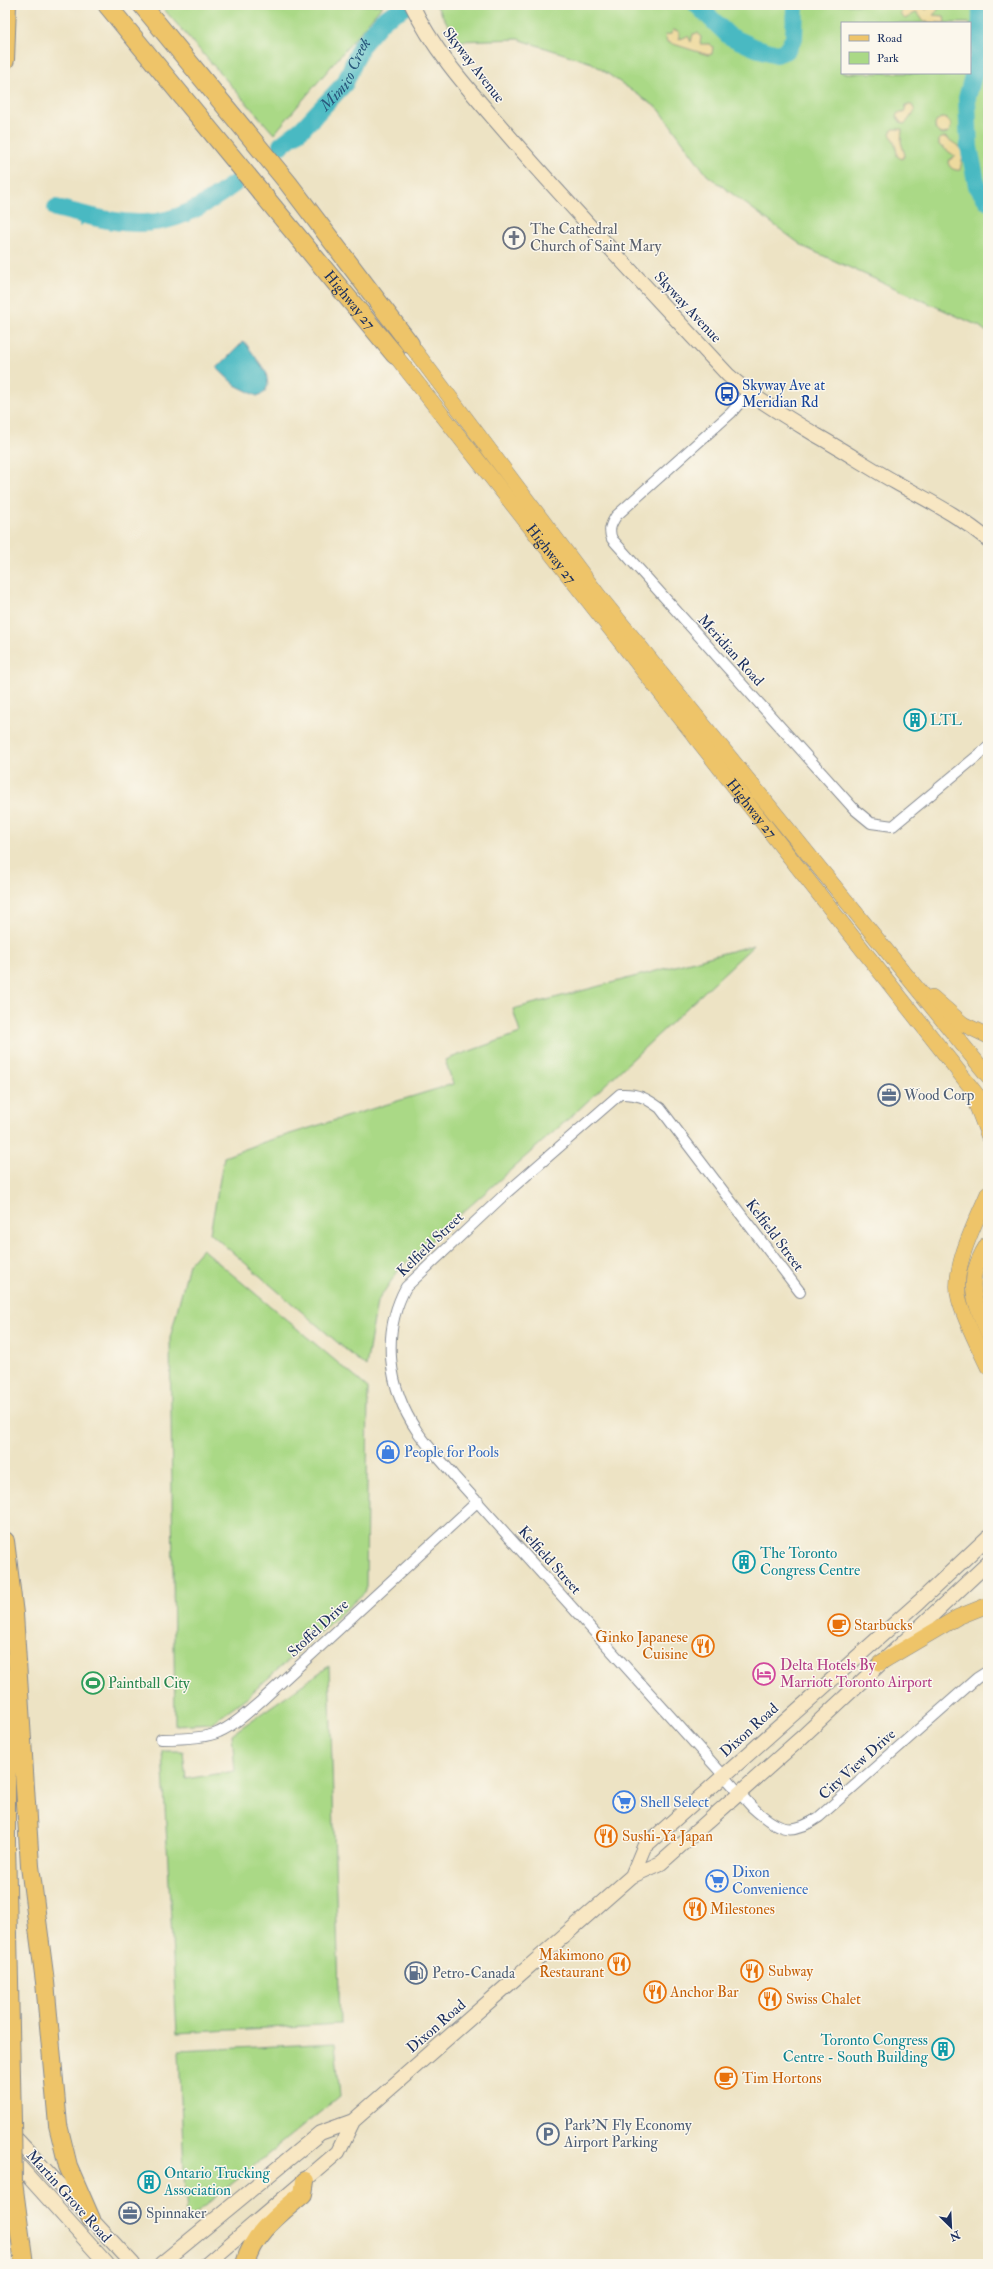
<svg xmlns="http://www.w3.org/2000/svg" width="993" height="2269" viewBox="0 0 993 2269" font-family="'IM FELL Double Pica',serif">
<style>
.green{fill:#aad986;stroke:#628472;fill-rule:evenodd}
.sand{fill:#eeda9e;stroke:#84847e}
.water{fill:#4ab9c2;stroke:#327490}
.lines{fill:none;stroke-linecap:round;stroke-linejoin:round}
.stream{stroke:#4ab9c2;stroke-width:3}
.river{stroke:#4ab9c2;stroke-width:18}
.street-casing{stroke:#848991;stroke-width:12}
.secondary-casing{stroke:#848991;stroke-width:16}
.primary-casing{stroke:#848991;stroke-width:16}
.highway-casing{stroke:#848991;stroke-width:20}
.street{stroke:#fff;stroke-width:10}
.secondary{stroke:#f8e7c3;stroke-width:14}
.primary{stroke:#eec469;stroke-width:15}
.highway{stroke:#eec469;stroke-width:18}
.highway-bridge-casing{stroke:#848991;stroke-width:20;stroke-linecap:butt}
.highway-bridge{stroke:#eec469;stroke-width:18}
.labels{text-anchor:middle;stroke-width:3;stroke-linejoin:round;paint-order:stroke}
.street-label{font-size:15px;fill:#1b2f5e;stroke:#fbf7ec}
.worship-label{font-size:15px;fill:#5b616d;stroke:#fbf7ec;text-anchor:start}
.transit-label{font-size:15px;fill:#164399;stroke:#fbf7ec;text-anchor:start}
.culture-label{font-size:15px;fill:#0d838f;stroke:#fbf7ec;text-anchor:start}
.service-label{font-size:15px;fill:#4e5e75;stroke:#fbf7ec;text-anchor:start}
.shop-label{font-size:15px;fill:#366cbe;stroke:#fbf7ec;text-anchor:start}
.food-label{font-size:15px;fill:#c56008;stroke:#fbf7ec;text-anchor:start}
.hotel-label{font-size:15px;fill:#b23c85;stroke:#fbf7ec;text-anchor:start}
.leisure-label{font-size:15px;fill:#27864d;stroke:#fbf7ec;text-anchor:start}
.water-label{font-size:16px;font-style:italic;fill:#29587c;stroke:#fbf7ec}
</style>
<rect width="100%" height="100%" fill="#fbf7ec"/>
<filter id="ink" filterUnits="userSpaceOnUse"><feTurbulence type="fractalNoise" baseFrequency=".025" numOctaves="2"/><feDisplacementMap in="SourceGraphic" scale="8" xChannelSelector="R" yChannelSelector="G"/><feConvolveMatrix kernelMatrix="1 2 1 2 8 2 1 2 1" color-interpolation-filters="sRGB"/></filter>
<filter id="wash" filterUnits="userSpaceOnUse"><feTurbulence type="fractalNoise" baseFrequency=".012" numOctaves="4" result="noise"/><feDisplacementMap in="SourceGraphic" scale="16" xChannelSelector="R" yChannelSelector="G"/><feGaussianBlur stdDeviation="0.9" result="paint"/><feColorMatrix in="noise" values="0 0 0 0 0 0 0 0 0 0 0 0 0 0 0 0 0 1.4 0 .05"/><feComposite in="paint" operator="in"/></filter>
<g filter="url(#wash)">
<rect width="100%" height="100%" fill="#ede3c4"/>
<path class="green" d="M160,5h223l-109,129z
M436,5h552v328l-9,-7 -175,-79 -97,-72 -48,-66 -67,-46 -74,-24 -60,2zM842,23h128v50h-128z
M754,945l-178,167 -176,156 -23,34 -11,65 -156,-134 14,-76 40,-15 189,-58 -8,-24 75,-27 -7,-24z
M202,1249l166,139 -2,203 -119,106 -36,26 -36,2 -5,-387 19,-74z
M329,1666l11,358 -163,9 -15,-282h21l3,28 49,-8 -3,-37z
M335,2043l5,53 -154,125 -7,-170z"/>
<path class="sand" d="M906,5h18l2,5 4,-5 7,1 1,4 -5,5 11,1 1,7 -21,-1 -7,-10 -12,7 -5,-5z
M673,30l6,1v8l9,-3 3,6 2,-8 5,-1 3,4 -1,7h10l3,3 -1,7 -4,1 -41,-13 -2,-7 6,-1z
M906,105h6l3,6 -9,12 -4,1 -6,-8 2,-3h6z
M935 126a8 8 0 1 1 16 0a8 8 0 1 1-16 0Z
M893,129h9l-1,13 4,13 -3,4 -5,-3c0,-8 -4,-16 -7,-23z
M945,137l19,13 -4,20c-5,1 -12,-2 -12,-9l7,-5 -16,-11v-6z"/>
<path class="water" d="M244,341l22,31 2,13 -4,8 -7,3 -22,-11 -18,-17z"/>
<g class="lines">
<path class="stream" d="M79,214l2,10"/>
<g class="river">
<path d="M697,5l32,31 27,12 21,6 10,-4 7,-12 1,-33"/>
<path d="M981,5l-1,45 -13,48 2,49 8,39 11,16"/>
<path id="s1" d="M281,145l21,-16 43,-46 16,-37 23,-27 25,-14"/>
<path d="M56,208c79,20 110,27 178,-24"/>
</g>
</g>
</g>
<g filter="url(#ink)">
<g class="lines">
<g class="street-casing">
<path id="street" d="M748,393l-17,20 -115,103c-5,8 -8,14 -4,23l242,270 17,14 22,3 95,-79
M800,1292l-140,-184c-14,-10 -23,-15 -40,-14l-116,101 -98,92c-25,46 -18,101 11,144 11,16 25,30 37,45l298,331c24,22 39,30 67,10l158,-139 11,-7
M161,1739c15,0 44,0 58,-7 16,-7 29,-20 42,-31l217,-200"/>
</g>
<g class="secondary-casing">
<path id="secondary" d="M412,5c23,49 62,90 97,131 71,82 146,160 219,239 27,24 57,41 88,60 27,15 52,32 79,47 32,18 65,34 93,58
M632,1876l12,-29 276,-246 68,-64
M9,2131l124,133
M9,2155l98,109
M161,2264l159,-131 33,-12 279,-245 29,-13 139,-124 188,-176
M207,2264l131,-112 15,-31"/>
</g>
<g class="primary-casing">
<g id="primary">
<path d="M410,344l189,252 389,480"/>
<path id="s2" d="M395,355l593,754"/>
<path d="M932,997l31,27 25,12"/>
<path d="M974,1099l14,36"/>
<path d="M988,1193c-12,29 -37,75 -29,106 5,20 20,49 29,68"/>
<path d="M988,1243c-23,35 -16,54 0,90"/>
<path d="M880,1663l78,-46 30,-12"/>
</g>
</g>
<g class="highway-casing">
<g id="highway">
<path id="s3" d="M107,5l288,350"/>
<path d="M142,5l146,178 122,161"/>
<path d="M5,60l2,-55"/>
<path d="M5,1541l9,73 16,252 15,116 13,143 10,41 23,53"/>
<path d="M6,1678v163l6,280"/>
<path d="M13,2182l11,82"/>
<path d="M245,2264c8,-32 35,-50 58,-70l2,-13"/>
</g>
</g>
<use href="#street" class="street"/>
<use href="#secondary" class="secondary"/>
<use href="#primary" class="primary"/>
<use href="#highway" class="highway"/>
<g class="highway-bridge-casing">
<path id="highway-bridge" d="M12,2121l1,61"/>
</g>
<use href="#highway-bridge" class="highway-bridge"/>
</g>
</g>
<defs>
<g id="church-ring" transform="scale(1.15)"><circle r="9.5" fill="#fbf7ec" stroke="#6b7280" stroke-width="1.5"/><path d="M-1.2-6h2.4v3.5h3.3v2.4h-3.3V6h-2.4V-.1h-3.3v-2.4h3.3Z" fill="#6b7280"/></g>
<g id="bus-ring" transform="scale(1.15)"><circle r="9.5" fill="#fbf7ec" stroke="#1a4fb4" stroke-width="1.5"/><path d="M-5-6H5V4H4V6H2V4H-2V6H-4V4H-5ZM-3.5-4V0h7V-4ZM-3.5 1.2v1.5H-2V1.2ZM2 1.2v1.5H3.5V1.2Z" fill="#1a4fb4"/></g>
<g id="building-ring" transform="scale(1.15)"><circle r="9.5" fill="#fbf7ec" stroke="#0f9aa8" stroke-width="1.5"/><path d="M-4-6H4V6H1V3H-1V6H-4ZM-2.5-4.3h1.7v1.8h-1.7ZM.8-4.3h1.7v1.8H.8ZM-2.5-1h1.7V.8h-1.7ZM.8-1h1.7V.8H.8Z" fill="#0f9aa8"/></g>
<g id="office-ring" transform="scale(1.15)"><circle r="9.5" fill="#fbf7ec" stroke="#5c6f8a" stroke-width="1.5"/><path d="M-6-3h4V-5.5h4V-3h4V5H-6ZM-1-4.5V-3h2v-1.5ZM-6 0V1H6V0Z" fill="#5c6f8a"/></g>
<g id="shop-ring" transform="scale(1.15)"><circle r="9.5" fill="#fbf7ec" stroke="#3f7fe0" stroke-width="1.5"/><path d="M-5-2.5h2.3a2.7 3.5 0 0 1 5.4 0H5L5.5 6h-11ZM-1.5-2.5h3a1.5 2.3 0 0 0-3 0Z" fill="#3f7fe0"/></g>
<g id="cafe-ring" transform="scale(1.15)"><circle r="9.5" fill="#fbf7ec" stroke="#e8710a" stroke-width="1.5"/><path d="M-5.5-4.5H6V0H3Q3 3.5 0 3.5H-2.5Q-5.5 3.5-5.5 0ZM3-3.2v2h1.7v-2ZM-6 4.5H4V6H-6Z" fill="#e8710a"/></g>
<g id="restaurant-ring" transform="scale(1.15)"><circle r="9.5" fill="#fbf7ec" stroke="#e8710a" stroke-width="1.5"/><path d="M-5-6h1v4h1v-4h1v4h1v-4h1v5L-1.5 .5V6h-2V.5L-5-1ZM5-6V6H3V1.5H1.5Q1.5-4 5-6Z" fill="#e8710a"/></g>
<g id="hotel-ring" transform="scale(1.15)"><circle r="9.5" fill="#fbf7ec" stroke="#d1479c" stroke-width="1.5"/><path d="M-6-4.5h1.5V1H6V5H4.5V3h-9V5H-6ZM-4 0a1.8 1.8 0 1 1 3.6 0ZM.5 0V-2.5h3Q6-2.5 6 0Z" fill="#d1479c"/></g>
<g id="stadium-ring" transform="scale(1.15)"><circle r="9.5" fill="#fbf7ec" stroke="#2e9e5b" stroke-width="1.5"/><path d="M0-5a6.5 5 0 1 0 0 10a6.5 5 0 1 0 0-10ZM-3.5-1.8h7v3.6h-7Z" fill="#2e9e5b"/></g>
<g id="supermarket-ring" transform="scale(1.15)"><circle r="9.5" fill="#fbf7ec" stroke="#3f7fe0" stroke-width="1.5"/><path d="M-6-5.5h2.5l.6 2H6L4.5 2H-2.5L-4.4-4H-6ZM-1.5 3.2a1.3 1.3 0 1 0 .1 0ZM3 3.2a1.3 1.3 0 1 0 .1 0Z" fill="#3f7fe0"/></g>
<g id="fuel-ring" transform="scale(1.15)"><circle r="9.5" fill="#fbf7ec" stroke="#5c6f8a" stroke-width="1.5"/><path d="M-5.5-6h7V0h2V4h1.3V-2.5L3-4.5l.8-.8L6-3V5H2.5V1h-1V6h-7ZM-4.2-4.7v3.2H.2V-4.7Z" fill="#5c6f8a"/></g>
<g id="parking-ring" transform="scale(1.15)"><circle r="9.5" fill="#fbf7ec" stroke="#5c6f8a" stroke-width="1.5"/><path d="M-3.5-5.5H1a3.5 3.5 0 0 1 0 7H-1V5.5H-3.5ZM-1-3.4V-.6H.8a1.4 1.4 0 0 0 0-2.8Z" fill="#5c6f8a"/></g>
</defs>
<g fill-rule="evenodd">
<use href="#church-ring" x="514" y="238"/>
<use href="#bus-ring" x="727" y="394"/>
<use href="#building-ring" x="915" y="720"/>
<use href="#office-ring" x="889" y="1095"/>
<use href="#shop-ring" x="388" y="1452"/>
<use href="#building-ring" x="744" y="1562"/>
<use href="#cafe-ring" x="839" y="1625"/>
<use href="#restaurant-ring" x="703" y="1646"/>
<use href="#hotel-ring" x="764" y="1674"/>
<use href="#stadium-ring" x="93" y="1683"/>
<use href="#supermarket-ring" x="624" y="1802"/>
<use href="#restaurant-ring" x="606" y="1836"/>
<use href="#supermarket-ring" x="717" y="1881"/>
<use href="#restaurant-ring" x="695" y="1909"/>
<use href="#restaurant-ring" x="619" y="1964"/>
<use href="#restaurant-ring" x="752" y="1971"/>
<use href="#fuel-ring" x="416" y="1973"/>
<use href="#restaurant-ring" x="655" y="1992"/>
<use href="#restaurant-ring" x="770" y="1999"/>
<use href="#building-ring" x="943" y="2049"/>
<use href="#cafe-ring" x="726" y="2078"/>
<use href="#parking-ring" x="548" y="2134"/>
<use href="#building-ring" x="149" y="2182"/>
<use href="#office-ring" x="130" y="2213"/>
</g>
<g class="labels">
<g class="street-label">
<text transform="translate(474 65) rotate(52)" y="5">Skyway Avenue</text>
<text dy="5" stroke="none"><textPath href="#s3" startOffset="382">Highway 27</textPath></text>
<text transform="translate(688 307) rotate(47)" y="5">Skyway Avenue</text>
<text dy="5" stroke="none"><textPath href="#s2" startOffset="253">Highway 27</textPath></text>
<text transform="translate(731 650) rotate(48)" y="5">Meridian Road</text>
<text dy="5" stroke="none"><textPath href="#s2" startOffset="577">Highway 27</textPath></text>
<text transform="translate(775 1235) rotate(53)" y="5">Kelfield Street</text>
<text transform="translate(430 1244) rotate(-44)" y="5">Kelfield Street</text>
<text transform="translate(550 1560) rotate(48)" y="5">Kelfield Street</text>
<text transform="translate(318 1628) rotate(-43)" y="5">Stoffel Drive</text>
<text transform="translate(749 1730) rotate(-42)" y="5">Dixon Road</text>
<text transform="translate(857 1764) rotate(-42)" y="5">City View Drive</text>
<text transform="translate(436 2026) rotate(-41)" y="5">Dixon Road</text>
<text transform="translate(69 2196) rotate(48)" y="5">Martin Grove Road</text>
</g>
<g class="worship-label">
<text x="530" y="234">The Cathedral<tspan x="530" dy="17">Church of Saint Mary</tspan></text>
</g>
<g class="transit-label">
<text x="742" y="390">Skyway Ave at<tspan x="742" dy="17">Meridian Rd</tspan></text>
</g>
<g class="culture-label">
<text x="930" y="725">LTL</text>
<text x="760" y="1558">The Toronto<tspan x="760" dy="17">Congress Centre</tspan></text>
<text x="928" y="2045" text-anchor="end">Toronto Congress<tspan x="928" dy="17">Centre - South Building</tspan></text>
<text x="164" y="2178">Ontario Trucking<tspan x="164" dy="17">Association</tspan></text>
</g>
<g class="service-label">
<text x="904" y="1100">Wood Corp</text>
<text x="432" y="1978">Petro-Canada</text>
<text x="564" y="2130">Park'N Fly Economy<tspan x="564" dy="17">Airport Parking</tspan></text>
<text x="146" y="2218">Spinnaker</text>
</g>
<g class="shop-label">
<text x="404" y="1457">People for Pools</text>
<text x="640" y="1807">Shell Select</text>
<text x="732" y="1877">Dixon<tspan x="732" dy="17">Convenience</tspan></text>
</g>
<g class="food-label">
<text x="854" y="1630">Starbucks</text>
<text x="688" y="1642" text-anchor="end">Ginko Japanese<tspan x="688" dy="17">Cuisine</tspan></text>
<text x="622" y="1841">Sushi-Ya Japan</text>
<text x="710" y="1914">Milestones</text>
<text x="604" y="1960" text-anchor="end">Makimono<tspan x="604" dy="17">Restaurant</tspan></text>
<text x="768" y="1976">Subway</text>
<text x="670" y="1997">Anchor Bar</text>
<text x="786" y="2004">Swiss Chalet</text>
<text x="742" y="2083">Tim Hortons</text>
</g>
<g class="hotel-label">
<text x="780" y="1670">Delta Hotels By<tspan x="780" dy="17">Marriott Toronto Airport</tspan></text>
</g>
<g class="leisure-label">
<text x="108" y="1688">Paintball City</text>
</g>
<g class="water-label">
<text dy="6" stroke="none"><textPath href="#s1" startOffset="97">Mimico Creek</textPath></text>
</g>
</g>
<rect width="993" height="2269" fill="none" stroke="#fbf7ec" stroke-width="20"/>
<rect x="841" y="22" width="130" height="52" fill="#fbf7ec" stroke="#a1a7b3"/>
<rect x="849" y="35" width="20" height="6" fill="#eec469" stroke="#a1a7b3"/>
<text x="877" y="42" font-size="12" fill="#1b2f5e">Road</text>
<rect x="849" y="52" width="20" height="12" fill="#aad986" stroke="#a1a7b3"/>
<text x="877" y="62" font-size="12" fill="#1b2f5e">Park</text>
<g transform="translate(951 2227) rotate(156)" stroke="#fbf7ec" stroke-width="3" paint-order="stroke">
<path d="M0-3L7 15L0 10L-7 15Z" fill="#1b2f5e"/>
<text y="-6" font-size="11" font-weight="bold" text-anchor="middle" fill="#1b2f5e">N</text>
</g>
</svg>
